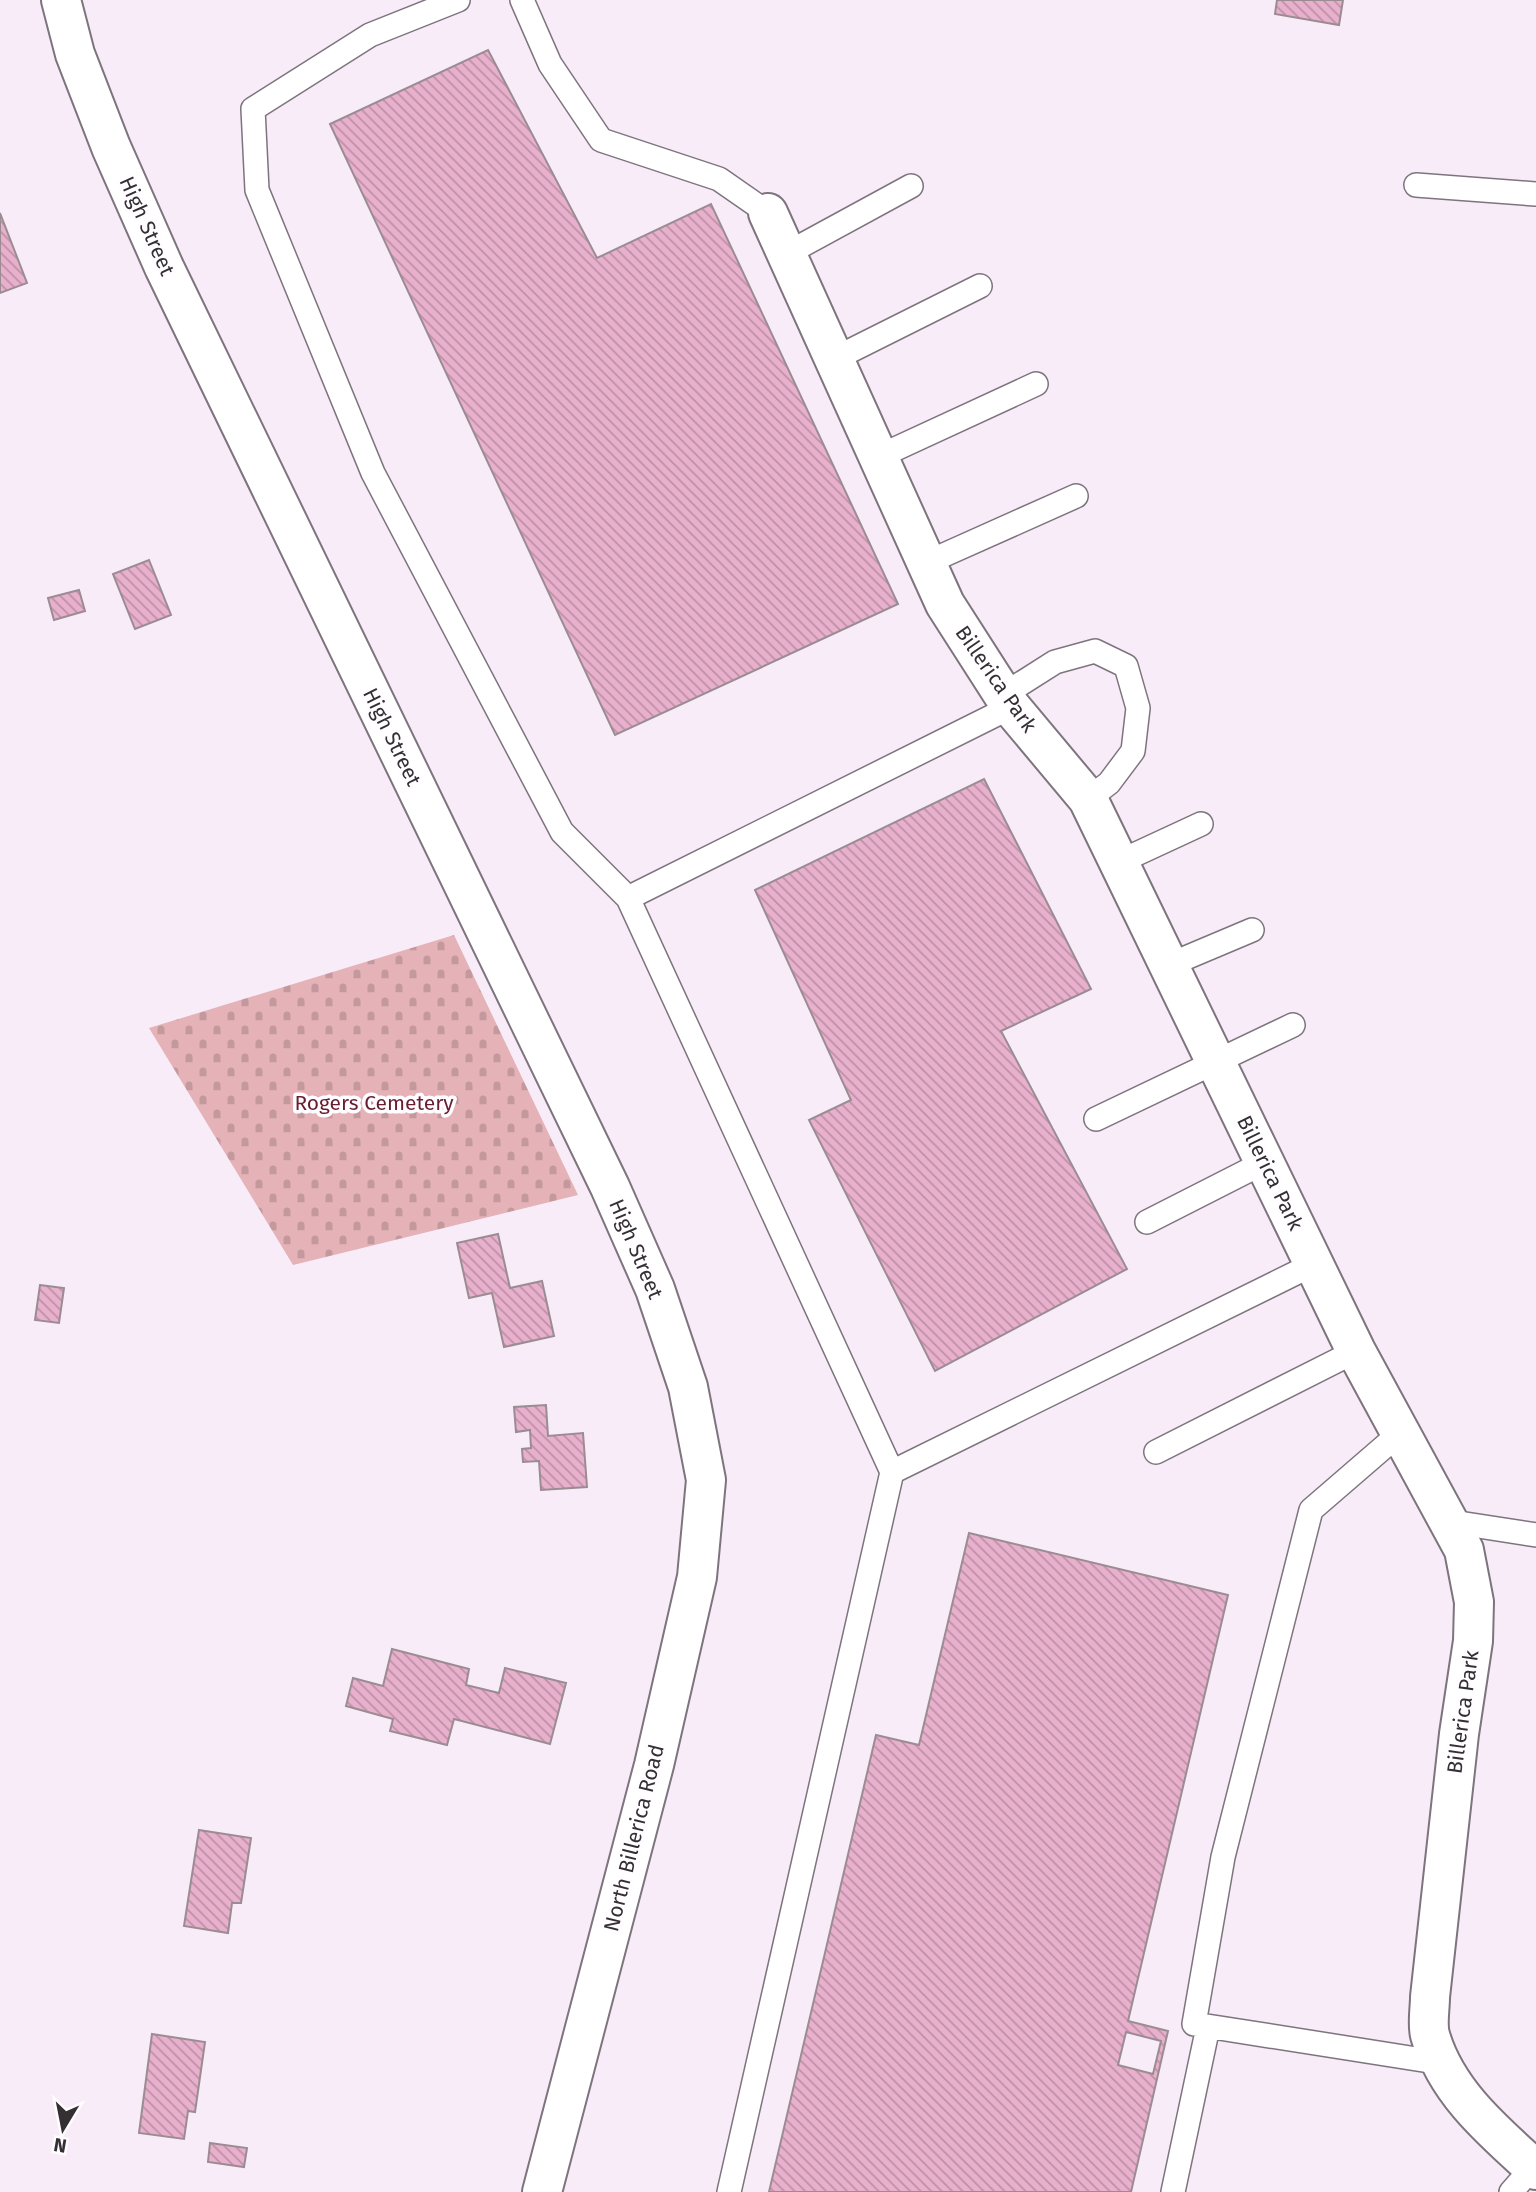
<svg xmlns="http://www.w3.org/2000/svg" width="1536" height="2192" viewBox="0 0 1536 2192" font-family="'Fira Sans',sans-serif">
<style>
.cemetery{fill:url(#cemetery-stones)}
.building{fill:url(#building-back-hatch);stroke:#9b8c93;stroke-width:2;fill-rule:evenodd}
.lines{fill:none;stroke-linecap:round;stroke-linejoin:round}
.service-casing{stroke:#7e747e;stroke-width:26}
.minor-casing{stroke:#7e747e;stroke-width:42}
.secondary-casing{stroke:#7e747e;stroke-width:42}
.service{stroke:#fff;stroke-width:23}
.minor{stroke:#fff;stroke-width:38}
.secondary{stroke:#fff;stroke-width:38}
.labels{text-anchor:middle;stroke-width:7;stroke-linejoin:round;paint-order:stroke}
.street-label{font-size:21px;fill:#332f33;stroke:#fffdff}
.park-label{font-size:21px;fill:#681e2e;stroke:#fffdff}
</style>
<defs>
<pattern id="cemetery-stones" width="16" height="16" patternUnits="userSpaceOnUse" patternTransform="scale(1.75)"><rect width="16" height="16" fill="#e4b2b7"/><path d="M2 7V4a2 2 0 0 1 4 0v3zM10 15v-3a2 2 0 0 1 4 0v3z" fill="#c4999e"/></pattern>
<pattern id="building-back-hatch" width="6" height="6" patternUnits="userSpaceOnUse" patternTransform="scale(1.75)"><rect width="6" height="6" fill="#e8b0cc"/><path d="M-1 5l2 2M0 0l6 6M5-1l2 2" fill="none" stroke="#bd90a6"/></pattern>
</defs>
<rect width="100%" height="100%" fill="#f7ecf8"/>
<path class="cemetery" d="M454,935l124,260 -285,70 -144,-237z"/>
<path class="building" d="M1277,0h66l-4,25 -64,-11z
M488,50l109,208 114,-54 187,400 -283,131 -285,-611z
M0,213l27,70 -27,10z
M149,560l22,55 -36,14 -22,-55z
M79,590l6,21 -31,9 -6,-22z
M984,779l107,210 -90,42 126,238 -192,102 -126,-251 42,-20 -96,-210z
M498,1234l12,54 32,-7 12,55 -50,11 -12,-54 -23,5 -12,-55z
M40,1285l24,3 -5,35 -24,-3z
M546,1405l2,31 35,-3 4,54 -46,3 -2,-29 -16,1 -1,-13 9,-1 -1,-18 -14,2 -2,-25z
M969,1533l259,62 -100,426 40,10 -37,161h-362l107,-457 43,10zM1126,2032l35,9 -8,33 -35,-9z
M392,1649l77,20 -3,16 33,8 6,-25 61,15 -16,61 -96,-25 -7,26 -57,-14 3,-12 -47,-13 7,-28 30,8z
M199,1830l52,8 -10,65h-9l-4,30 -44,-7z
M152,2034l53,8 -10,70 -7,-1 -4,28 -45,-6z
M210,2143l37,5 -3,19 -36,-5z"/>
<g class="lines">
<g class="service-casing">
<path id="service" d="M458,0l-88,35 -117,74 4,81 116,283 189,359 66,66 383,-191
M522,0l28,64 51,76 118,39 49,34
M1416,185l120,9
M786,254l125,-68
M834,359l146,-73
M878,457l158,-73
M926,563l150,-67
M1003,695l52,-33 40,-11 31,15 12,42 -5,43 -24,32 -21,16
M1119,862l82,-38
M628,898l264,574 -163,720
M1169,965l83,-35
M1096,1119l197,-94
M1147,1222l118,-60
M1399,1434l-88,76 -88,347 -29,167 248,39
M1156,1452l200,-101
M892,1472l422,-208
M1446,1521l90,14
M1173,2192l35,-165
M1511,2192l22,-25"/>
</g>
<g class="minor-casing">
<path id="minor" d="M768,213l177,391 66,103 77,92 268,552 108,199 10,52 -1,39 -14,93 -29,263c0,12 -3,27 0,38 16,57 64,97 106,135"/>
</g>
<g class="secondary-casing">
<path id="secondary" d="M61,0l14,54 36,93 53,120 446,920 45,102 33,98 18,93 -9,97 -43,188 -112,427"/>
</g>
<use href="#service" class="service"/>
<use href="#minor" class="minor"/>
<use href="#secondary" class="secondary"/>
</g>
<g class="labels">
<g class="street-label">
<text transform="translate(147 226) rotate(66)" y="7">High Street</text>
<text transform="translate(996 679) rotate(55)" y="7">Billerica Park</text>
<text transform="translate(392 737) rotate(64)" y="7">High Street</text>
<text transform="translate(1270 1173) rotate(64)" y="7">Billerica Park</text>
<text transform="translate(636 1249) rotate(67)" y="7">High Street</text>
<text transform="translate(1463 1712) rotate(-82)" y="7">Billerica Park</text>
<text transform="translate(634 1838) rotate(-76)" y="7">North Billerica Road</text>
</g>
<g class="park-label">
<text x="374" y="1110">Rogers Cemetery</text>
</g>
</g>
<g transform="translate(63 2129) rotate(190)" stroke="#fffdff" stroke-width="5" paint-order="stroke">
<path d="M0-5L12 26L0 18L-12 26Z" fill="#332f33"/>
<text y="-10" font-size="19" font-weight="bold" text-anchor="middle" fill="#332f33">N</text>
</g>
</svg>
